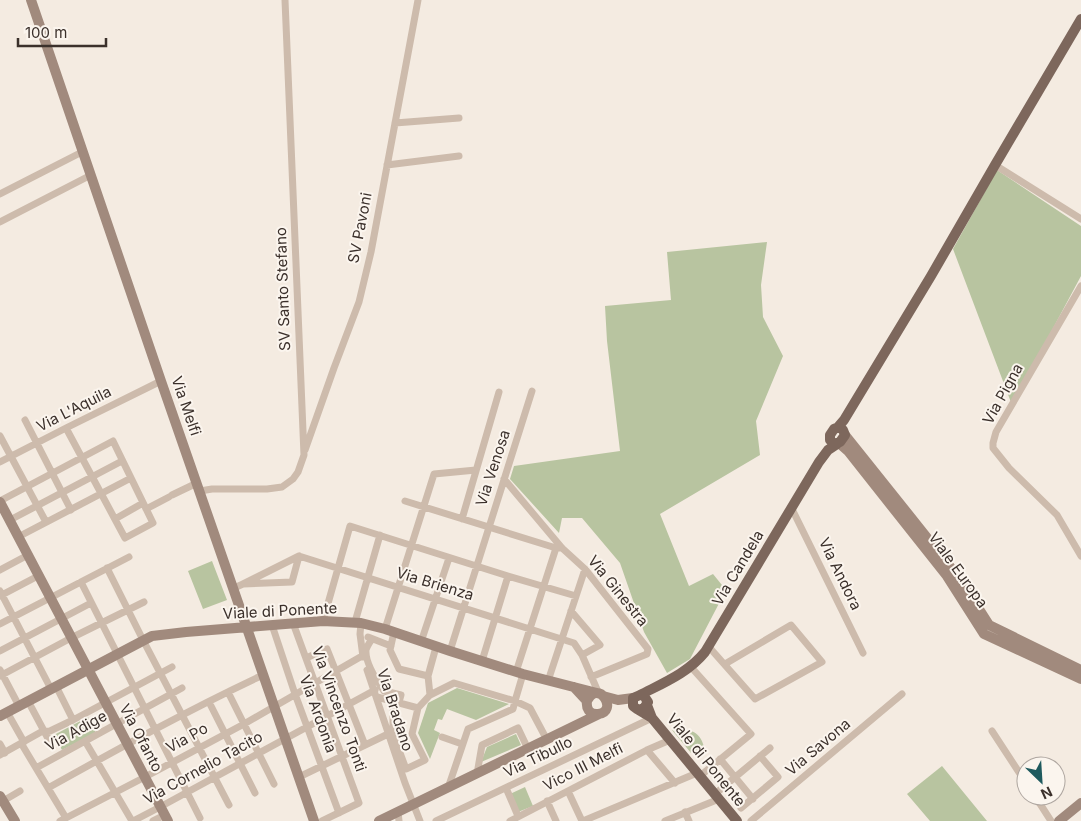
<svg xmlns="http://www.w3.org/2000/svg" width="1081" height="821" viewBox="0 0 1081 821" font-family="Inter,sans-serif">
<style>
.green{fill:#b8c4a0}
.lines{fill:none;stroke-linecap:round;stroke-linejoin:round}
.street{stroke:#cdbbac;stroke-width:7}
.secondary{stroke:#a18a7d;stroke-width:10}
.primary{stroke:#7d675c;stroke-width:10}
.labels{text-anchor:middle;stroke-width:4;stroke-linejoin:round;paint-order:stroke}
.street-label{font-size:15px;fill:#3b302b;stroke:#fbf5ee}
</style>
<rect width="100%" height="100%" fill="#f4ebe1"/>
<path class="green" d="M997,170l84,56v50l-69,129 -59,-156z
M767,242l-6,43 2,32 20,39 -27,65 4,34 -100,59 29,72 24,-12 13,16 -36,69 -23,14 -23,-41 -24,-69 -38,-45h-20l-3,15 -49,-54 4,-13 106,-15 -13,-110 -2,-35 66,-6 -4,-48z
M212,561l15,39 -24,9 -15,-38z
M457,688l52,16 -33,16 -29,-11 -5,11 -4,-1 -4,11 6,3 -10,26 -12,-26 10,-30z
M88,717l8,16 -34,17 -8,-15z
M673,727c15,2 27,3 31,20l-7,7 -6,-1 -19,-23z
M516,734l5,11 -40,17 6,-15z
M942,766l45,55h-57l-23,-27z
M525,787l8,19 -15,6 -8,-18z"/>
<g class="lines">
<path class="street" d="M395,123l64,-5
M387,165l72,-9
M995,165l86,54
M0,194l82,-42
M0,222l91,-47
M1081,286l-85,146 -3,11v5l16,20 48,47 24,41
M25,420l46,90
M0,436l46,86
M305,450l29,-82 25,-66 12,-50 47,-252
M0,462l66,-34 95,-47
M504,479l58,69 23,21 63,80 -1,5 -56,23
M200,491l12,-2h55l15,-2 11,-8 5,-7 6,-17 -19,-455
M172,495l25,-12
M0,501c38,-20 75,-40 113,-60l40,82 -28,15 -59,-110
M405,501l151,47h6
M791,507l72,146
M146,509l23,-12
M115,519l28,-16
M462,519l37,-127
M10,520l112,-59
M18,537l113,-59
M299,556l275,87 8,12 17,39
M107,568l36,72 86,165
M0,570l28,-15
M81,582l119,236
M243,584l49,-2 7,-26
M234,588l9,-4 56,-28
M0,591l51,98
M0,596l38,-20
M571,611l29,34 -18,10
M323,621l27,-95 158,50 68,20
M355,622l25,-87
M293,623l66,180 -37,18
M361,623l-1,11 3,23
M0,624l129,-67
M272,625l23,69 44,119
M385,629l49,-155 42,-4
M394,632l-4,18 9,19 29,7
M368,637l23,9
M372,639c-2,3 -5,7 -6,11 -1,12 11,31 18,41l17,4 -2,7 -6,9v23l13,35 19,-9 -13,-26 6,-26 12,-13 -2,-19 8,-29
M421,642l28,-84
M709,647l46,52 67,-37 -31,-37 -66,39
M0,651l91,-48
M450,651l82,-260
M306,658l21,-9 38,96
M482,661l26,-85
M691,667l60,67 -51,42
M0,670l19,36
M367,670l38,113 15,38
M516,672l40,-124
M0,676l71,-38 73,-36
M548,681l37,-112
M56,686l17,34
M228,692l46,92
M430,695l24,-12 61,18 8,-27
M377,697l41,11
M28,701l23,43
M209,702l46,91
M7,712l17,30
M992,731l34,52
M442,737l20,7
M85,741l47,80
M21,743l45,75
M0,744l5,9
M647,750l28,33
M0,755l41,-23 9,-1 23,-11 99,-53
M720,759l33,40
M36,768l146,-80
M477,774l5,-29 36,-17 10,21
M299,777l89,-43
M48,788c70,-39 142,-79 215,-113
M448,788l20,-59 45,-20 2,-8 15,7 17,32
M506,788l12,28
M568,791l14,30
M715,794l55,-46
M1035,796l16,25
M3,801l17,-10
M547,801l9,20
M741,808l37,-31 -18,-21
M398,812l1,9
M685,812l4,9
M60,821l85,-44 99,-53 118,-68
M133,821l27,-14 215,-117
M153,821l12,-6
M436,821l216,-103
M510,821l137,-71 23,-10
M583,821l114,-48
M665,821l54,-22
M751,821l151,-127"/>
<path class="secondary" d="M31,0l130,381 153,440
M845,435l99,124 17,22 28,44 92,45
M839,443l9,8 99,125 37,58 97,45
M0,502l168,319
M574,687l13,14c-1,7 2,14 11,13 21,-2 1,-36 -11,-13
M603,696l15,4 15,-2
M0,716l152,-80 34,-4 137,-11 38,2 24,6 65,22 73,23 74,19
M0,796l15,25
M379,821l220,-107
M1059,821l22,-18"/>
<path class="primary" d="M838,427l6,-7 87,-144 64,-111 86,-146
M839,427l4,3 2,5 -5,7 -6,2 -4,-4v-5l4,-6z
M640,695c23,-12 48,-22 65,-43l114,-190 9,-12 9,-6
M647,705l5,13 85,103
M639,710l5,-2 4,-6 -4,-6 -4,-1 -7,3v8l4,3 15,9"/>
</g>
<g class="labels">
<g class="street-label">
<text transform="translate(360 228) rotate(-79)" y="5">SV Pavoni</text>
<text transform="translate(283 289) rotate(-92)" y="5">SV Santo Stefano</text>
<text transform="translate(1003 394) rotate(-61)" y="5">Via Pigna</text>
<text transform="translate(186 406) rotate(71)" y="5">Via Melfi</text>
<text transform="translate(74 409) rotate(-27)" y="5">Via L'Aquila</text>
<text transform="translate(493 468) rotate(-72)" y="5">Via Venosa</text>
<text transform="translate(738 568) rotate(-59)" y="5">Via Candela</text>
<text transform="translate(958 570) rotate(54)" y="5">Viale Europa</text>
<text transform="translate(840 574) rotate(64)" y="5">Via Andora</text>
<text transform="translate(435 584) rotate(17)" y="5">Via Brienza</text>
<text transform="translate(618 591) rotate(51)" y="5">Via Ginestra</text>
<text transform="translate(280 611) rotate(-3)" y="5">Viale di Ponente</text>
<text transform="translate(339 709) rotate(70)" y="5">Via Vincenzo Tonti</text>
<text transform="translate(395 710) rotate(72)" y="5">Via Bradano</text>
<text transform="translate(318 714) rotate(70)" y="5">Via Ardonia</text>
<text transform="translate(76 731) rotate(-29)" y="5">Via Adige</text>
<text transform="translate(141 738) rotate(62)" y="5">Via Ofanto</text>
<text transform="translate(187 738) rotate(-29)" y="5">Via Po</text>
<text transform="translate(818 747) rotate(-40)" y="5">Via Savona</text>
<text transform="translate(538 757) rotate(-26)" y="5">Via Tibullo</text>
<text transform="translate(706 760) rotate(51)" y="5">Viale di Ponente</text>
<text transform="translate(583 767) rotate(-27)" y="5">Vico III Melfi</text>
<text transform="translate(203 768) rotate(-29)" y="5">Via Cornelio Tacito</text>
</g>
</g>
<g transform="translate(1041 781) rotate(155)"><circle r="24" fill="#fbf5ee" stroke="#aea6a0"/>
<path d="M0-4L9 19L0 12L-9 19Z" fill="#1f5a5e"/>
<text y="-8" font-size="14" font-weight="bold" text-anchor="middle" fill="#3b302b">N</text>
</g>
<path d="M18 38v8h88v-8" fill="none" stroke="#3b302b" stroke-width="2.5"/>
<text x="25" y="38" font-size="15" fill="#3b302b" stroke="#fbf5ee" stroke-width="4" paint-order="stroke">100 m</text>
</svg>
